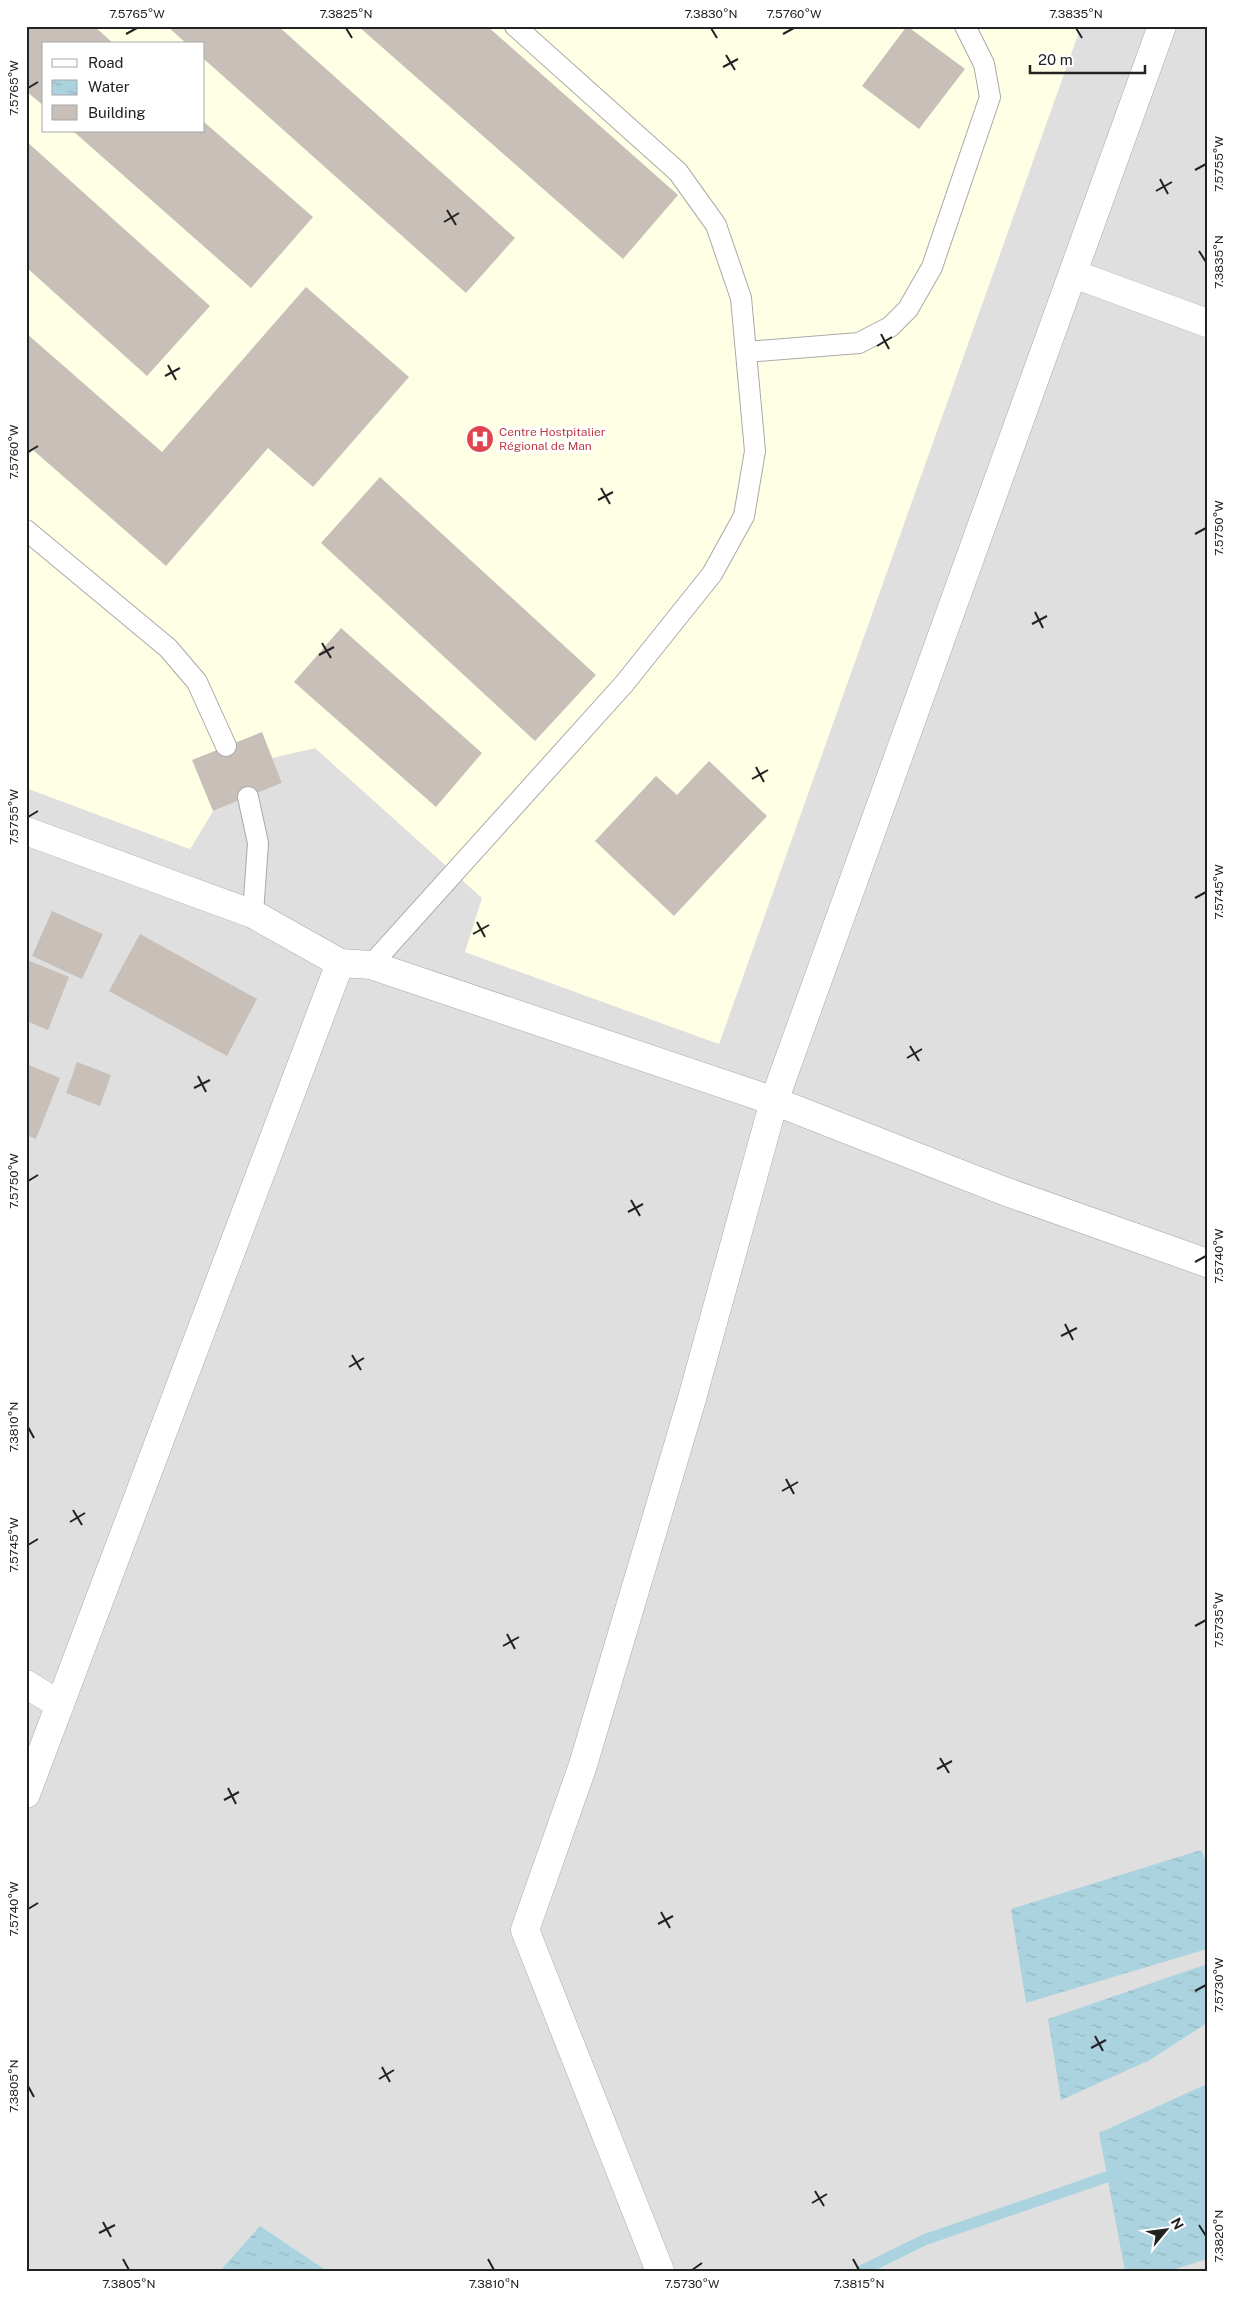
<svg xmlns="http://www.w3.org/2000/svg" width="1233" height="2297" viewBox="0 0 1233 2297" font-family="'Public Sans',sans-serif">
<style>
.residential{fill:#e0dfdf}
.education{fill:#ffffe5;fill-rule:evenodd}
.water{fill:url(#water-ripples)}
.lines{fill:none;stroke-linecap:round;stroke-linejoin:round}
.stream{stroke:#aad3df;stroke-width:11}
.building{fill:#c7bfb8}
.lane-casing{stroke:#a9a9a9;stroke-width:22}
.street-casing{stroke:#a9a9a9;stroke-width:29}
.lane{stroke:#fff;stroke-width:20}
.street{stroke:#fff;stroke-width:28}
.ticks{fill:none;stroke:#222;stroke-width:2}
.labels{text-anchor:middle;stroke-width:5;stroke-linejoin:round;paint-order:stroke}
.health-label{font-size:12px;fill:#be3a42;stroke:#fff;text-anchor:start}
.neatline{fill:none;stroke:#222;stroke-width:2}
.ticks-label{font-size:12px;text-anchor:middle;fill:#222}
</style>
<defs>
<pattern id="water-ripples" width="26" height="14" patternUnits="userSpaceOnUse" patternTransform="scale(1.25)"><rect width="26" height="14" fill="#aad3df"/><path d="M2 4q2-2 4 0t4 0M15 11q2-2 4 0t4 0" fill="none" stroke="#92b5bf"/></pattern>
</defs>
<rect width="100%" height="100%" fill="#f2efe9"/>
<path class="residential" d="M1081,26h126v2245h-1181v-1483l164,61 23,-38 69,-28 -11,-25 44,-10 168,150 -18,54 254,92z"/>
<path class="education" d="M26,26h1055l-362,1018 -254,-92 17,-54 -167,-150 -43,10 10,25 -69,28 -23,38 -164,-61zM44,44h160v87h-160z"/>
<path class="water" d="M1201,1850l6,13v86l-181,54 -15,-94z
M1207,1964v59l-57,37 -89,40 -13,-81z
M1207,2084v175l-38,12h-44l-26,-138z
M260,2226l67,45h-107z"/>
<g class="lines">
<path class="stream" d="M861,2271l63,-31 197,-68"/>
</g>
<path class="building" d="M26,26h68l20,18h-70v62l-18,-15z
M167,26h111l237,212 -49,55 -262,-234v-15h-17z
M358,26h129l191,169 -55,64z
M907,26l58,43 -46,60 -57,-43z
M204,122l109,95 -62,71 -178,-157h131z
M26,141l184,165 -63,70 -121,-109z
M306,287l103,90 -96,110 -45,-39 -102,118 -133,-116 -7,7v-124l136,119z
M380,477l216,198 -61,66 -214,-198z
M341,628l141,125 -46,54 -142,-125z
M262,732l20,51 -69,28 -21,-51z
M709,761l58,55 -93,100 -79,-75 61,-65 21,19z
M52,911l51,23 -21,45 -50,-23z
M140,934l117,65 -30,57 -118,-65z
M30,961l39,16 -21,53 -22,-9v-51z
M77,1062l34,13 -11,31 -34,-13z
M26,1064l34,14 -24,61 -10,-4z"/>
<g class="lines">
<g class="lane-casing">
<path id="lane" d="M746,352l113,-9 31,-16 18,-18 24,-42 58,-170 -6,-33 -19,-38
M26,530l142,118 29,34 29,64
M248,797l10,46 -5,71
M371,965l253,-281 88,-110 32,-58 11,-65 -14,-153 -25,-73 -38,-53 -163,-146"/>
</g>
<g class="street-casing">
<path id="street" d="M1074,274l133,49
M26,831l227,83 87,49 -314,831
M340,963l31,2 403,136 230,90 203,72
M26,1684l34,21
M660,2271l-135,-341 58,-165 108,-363 83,-301 388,-1075"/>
</g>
<use href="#lane" class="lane"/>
<use href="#street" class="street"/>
</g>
<path class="ticks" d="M346,28l6,10M711,28l6,10M1076,28l6,10M126,34l11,-6M783,34l11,-6M726,55l9,15M723,67l15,-8M28,88l10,-6M1195,170l11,-6M1160,179l8,15M1156,191l16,-9M447,210l9,15M444,222l15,-9M1199,251l7,11M881,334l8,15M877,346l15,-9M168,365l8,15M165,376l15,-8M28,452l10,-6M601,488l9,16M598,500l15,-8M1195,534l11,-6M1035,612l8,16M1032,624l15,-8M322,643l9,15M319,655l15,-8M756,767l8,15M752,779l16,-9M28,817l10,-6M1195,898l11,-6M477,922l8,15M473,934l16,-9M910,1046l9,15M907,1058l15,-9M198,1076l8,16M194,1088l16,-8M28,1181l10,-6M631,1200l9,16M628,1212l15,-8M1195,1262l11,-6M1065,1324l8,16M1061,1336l16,-8M352,1355l9,15M349,1367l15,-9M28,1427l6,11M786,1479l8,15M782,1491l16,-9M73,1510l9,15M70,1522l15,-9M28,1545l10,-6M1195,1626l11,-6M507,1634l8,15M503,1646l16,-9M940,1758l9,15M937,1769l15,-8M228,1788l8,16M224,1800l15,-8M28,1909l10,-6M661,1912l9,16M658,1924l15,-8M1195,1991l11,-6M1095,2036l8,15M1091,2048l15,-8M382,2067l8,15M379,2079l15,-9M28,2086l6,11M815,2191l9,15M812,2203l15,-9M103,2222l8,15M1199,2225l7,11M99,2233l16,-8M123,2259l6,11M488,2259l6,11M853,2259l6,11M692,2270l10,-7"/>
<defs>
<g id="hospital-disc" transform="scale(1.4375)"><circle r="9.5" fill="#e0444e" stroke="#fff"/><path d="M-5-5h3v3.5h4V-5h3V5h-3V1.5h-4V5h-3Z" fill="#fff"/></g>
</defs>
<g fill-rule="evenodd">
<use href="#hospital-disc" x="480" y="439"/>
</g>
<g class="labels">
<g class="health-label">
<text x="499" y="436">Centre Hostpitalier<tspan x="499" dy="14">Régional de Man</tspan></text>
</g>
</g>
<rect width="1233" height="2297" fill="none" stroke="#ffffff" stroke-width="55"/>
<rect x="42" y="42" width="162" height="90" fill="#ffffff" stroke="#a7a7a7"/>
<rect x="52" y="59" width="25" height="8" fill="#ffffff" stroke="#a7a7a7"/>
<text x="88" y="68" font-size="15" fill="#222222">Road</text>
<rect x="52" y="80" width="25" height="15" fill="url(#water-ripples)" stroke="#a7a7a7"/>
<text x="88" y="92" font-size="15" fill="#222222">Water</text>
<rect x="52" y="105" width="25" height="15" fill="#c7bfb8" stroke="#a7a7a7"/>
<text x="88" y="118" font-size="15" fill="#222222">Building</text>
<g transform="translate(1166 2230) rotate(61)" stroke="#ffffff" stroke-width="4" paint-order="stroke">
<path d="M0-4L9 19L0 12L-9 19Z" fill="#222222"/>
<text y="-8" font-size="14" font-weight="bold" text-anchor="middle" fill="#222222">N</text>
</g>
<path d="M1030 65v8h115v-8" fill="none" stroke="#222222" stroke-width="2.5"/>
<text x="1038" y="65" font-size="15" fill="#222222" stroke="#ffffff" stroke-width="4" paint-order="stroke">20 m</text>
<rect x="28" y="28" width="1178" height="2242" class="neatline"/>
<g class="ticks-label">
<text x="137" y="18">7.5765°W</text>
<text x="346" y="18">7.3825°N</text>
<text x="711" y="18">7.3830°N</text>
<text x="794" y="18">7.5760°W</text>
<text x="1076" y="18">7.3835°N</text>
<text transform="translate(14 88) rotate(-90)" y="4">7.5765°W</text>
<text transform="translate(1219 164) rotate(-90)" y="4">7.5755°W</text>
<text transform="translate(1219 262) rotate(-90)" y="4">7.3835°N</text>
<text transform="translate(14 452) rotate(-90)" y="4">7.5760°W</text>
<text transform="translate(1219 528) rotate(-90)" y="4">7.5750°W</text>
<text transform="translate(14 817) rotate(-90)" y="4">7.5755°W</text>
<text transform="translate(1219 892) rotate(-90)" y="4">7.5745°W</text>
<text transform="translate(14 1181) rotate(-90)" y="4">7.5750°W</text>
<text transform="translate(1219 1256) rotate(-90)" y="4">7.5740°W</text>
<text transform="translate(14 1427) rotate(-90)" y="4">7.3810°N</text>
<text transform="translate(14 1545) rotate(-90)" y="4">7.5745°W</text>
<text transform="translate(1219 1620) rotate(-90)" y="4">7.5735°W</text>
<text transform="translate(14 1909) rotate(-90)" y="4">7.5740°W</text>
<text transform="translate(1219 1985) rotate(-90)" y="4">7.5730°W</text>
<text transform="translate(14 2086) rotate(-90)" y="4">7.3805°N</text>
<text transform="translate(1219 2236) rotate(-90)" y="4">7.3820°N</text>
<text x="129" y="2288">7.3805°N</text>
<text x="494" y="2288">7.3810°N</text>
<text x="692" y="2288">7.5730°W</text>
<text x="859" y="2288">7.3815°N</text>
</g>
</svg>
